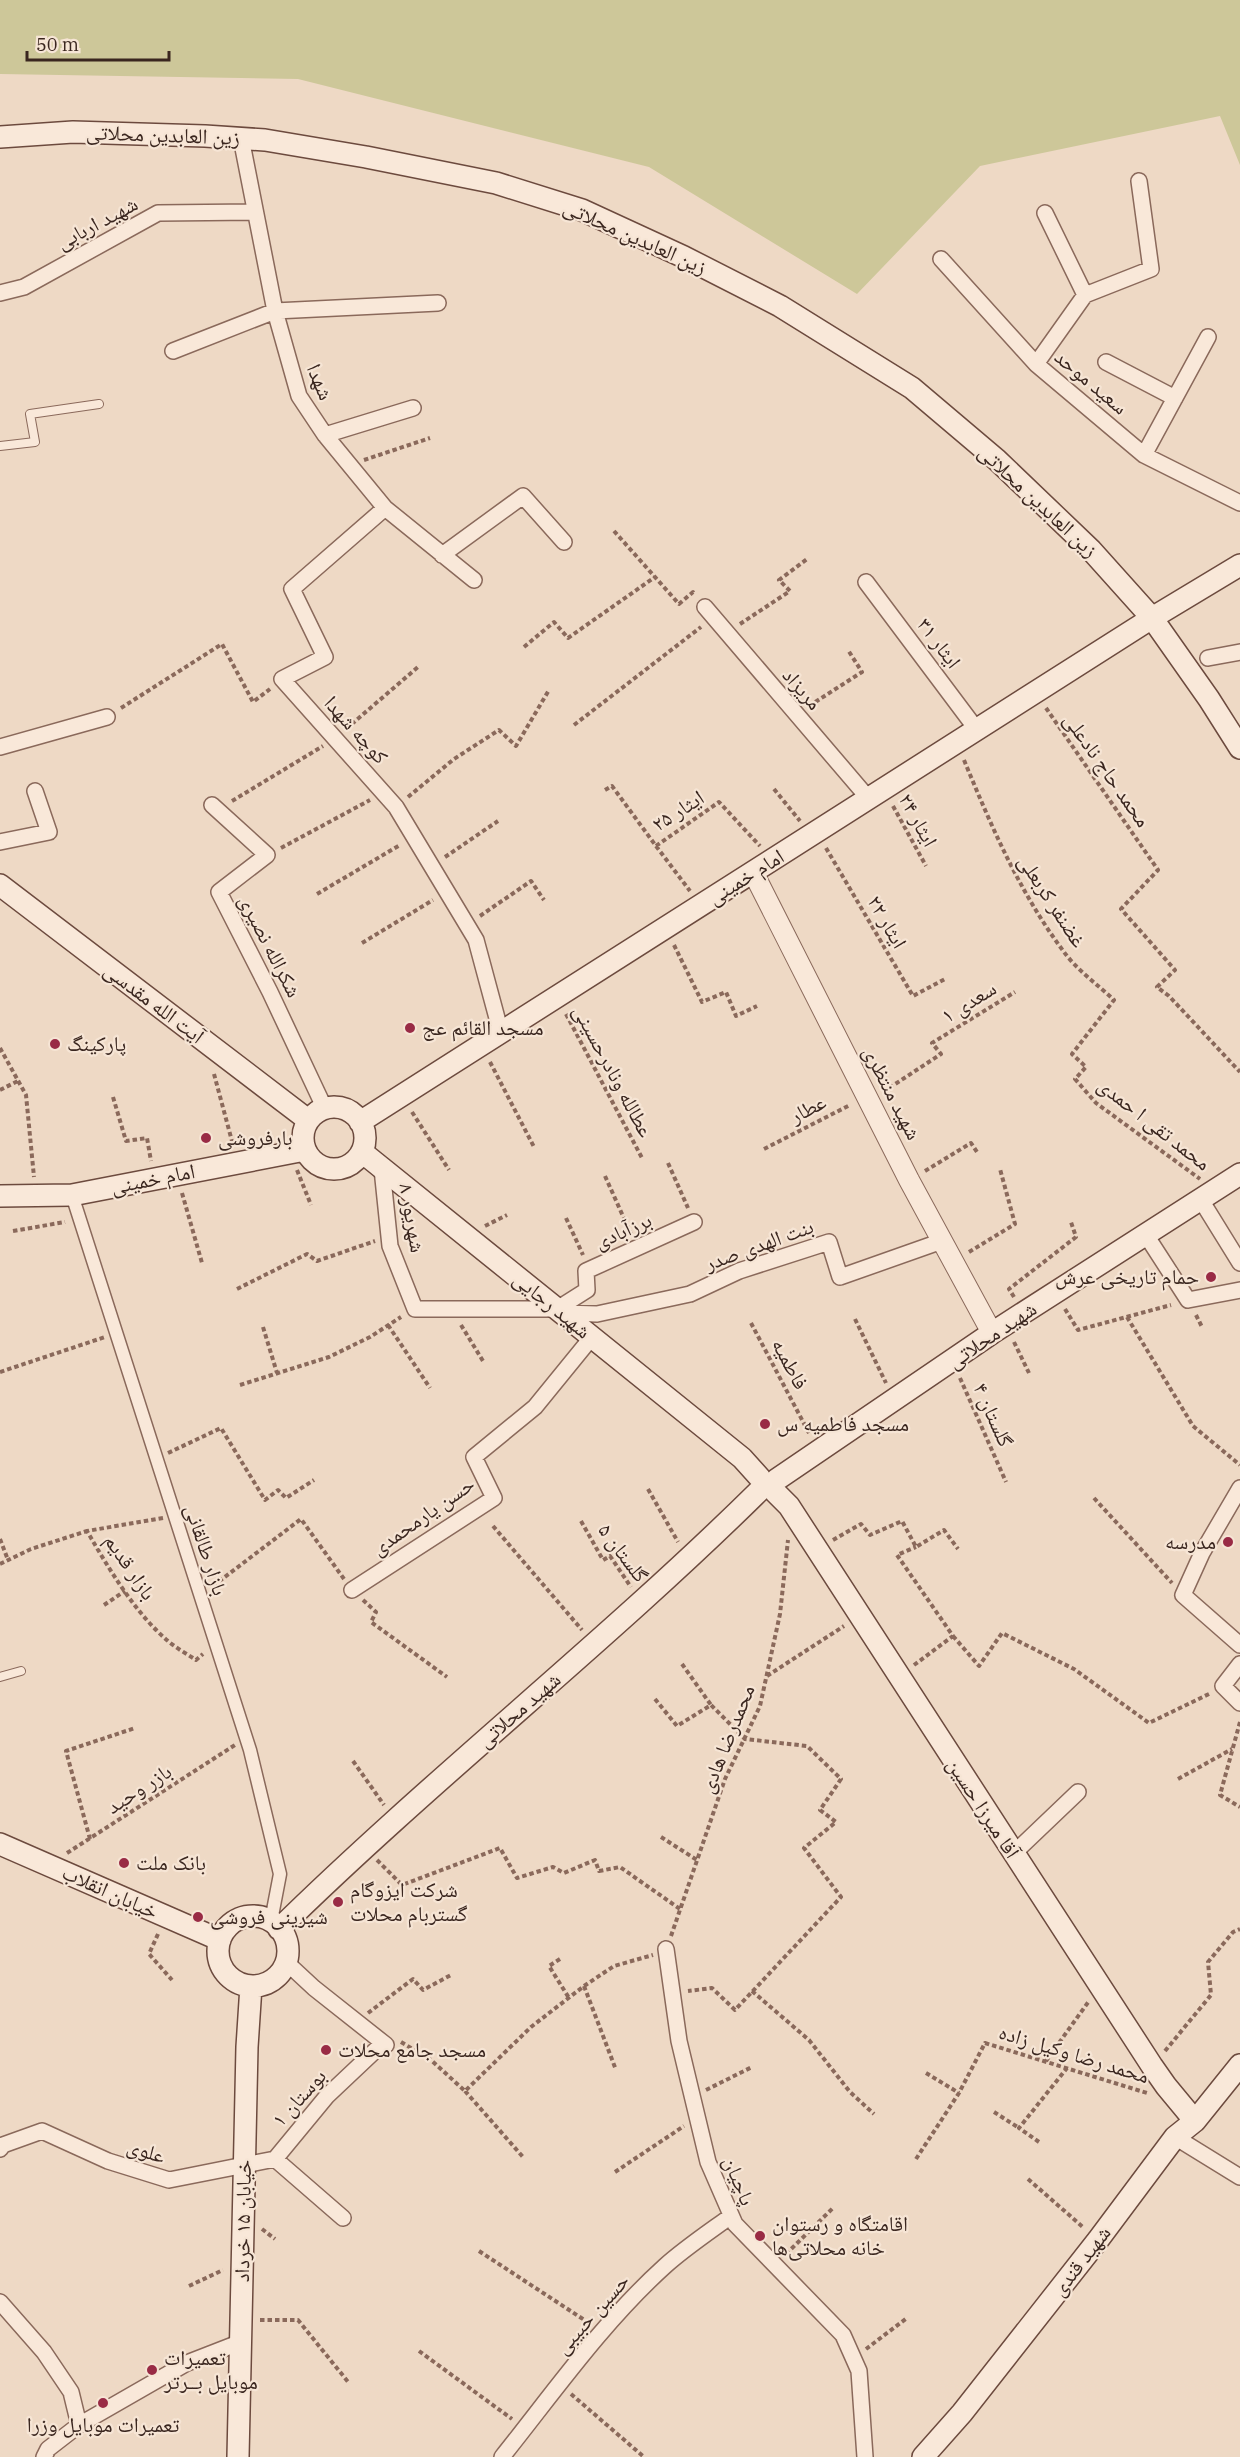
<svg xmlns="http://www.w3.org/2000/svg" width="1240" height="2457" viewBox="0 0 1240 2457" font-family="'IBM Plex Serif','Noto Naskh Arabic',serif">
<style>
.green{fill:#cdc799}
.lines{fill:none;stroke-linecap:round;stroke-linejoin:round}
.service-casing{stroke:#8a695b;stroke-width:10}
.pedestrian-casing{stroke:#8a695b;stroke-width:15}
.minor-casing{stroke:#8a695b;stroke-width:18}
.tertiary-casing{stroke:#8a695b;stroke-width:22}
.secondary-casing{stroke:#6c4a3e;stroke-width:24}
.path{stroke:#8a695b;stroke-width:4;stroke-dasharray:4.5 3;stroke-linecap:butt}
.service{stroke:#f9e8d9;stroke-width:8}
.pedestrian{stroke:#f9e8d9;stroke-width:12}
.minor{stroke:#f9e8d9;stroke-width:15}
.tertiary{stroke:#f9e8d9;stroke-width:20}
.secondary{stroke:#f9e8d9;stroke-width:21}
.poi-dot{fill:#992b45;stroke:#f6e5d5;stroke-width:2}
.labels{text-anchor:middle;stroke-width:4.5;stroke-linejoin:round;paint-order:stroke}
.street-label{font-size:21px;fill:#3a261f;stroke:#f6e5d5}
.poi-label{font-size:21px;fill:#3a261f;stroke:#f6e5d5;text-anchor:start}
</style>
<rect width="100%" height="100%" fill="#eed9c5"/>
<path class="green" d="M0,0h1240v165l-20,-49 -240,50 -123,128 -208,-127 -351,-88 -298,-5z"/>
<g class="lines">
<g class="service-casing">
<path id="service" d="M0,446l35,-4 -5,-28 69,-10
M0,1677l21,-6"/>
</g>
<g class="pedestrian-casing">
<path id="pedestrian" d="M72,1195l178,555 30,124 -9,47"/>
</g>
<g class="minor-casing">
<path id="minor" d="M241,138l34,173 24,85 26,39 60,73 89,72
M1045,213l40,82
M941,259l95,105 108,91 96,48
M0,293l24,-6 134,-74 97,-1
M173,351l102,-40 163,-8
M1106,362l69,36
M1036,364l49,-69 66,-26 -12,-88
M325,435l88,-27
M1144,455l64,-118
M385,508l-93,81 33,68 -43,22 114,128 80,133 25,93
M442,555l81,-59 41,46
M866,582l111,148
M705,607l164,192
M1208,658l32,-6
M0,747l107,-30
M212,805l55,50 -48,37 51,100 55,117
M0,842l49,-10 -14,-41
M382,1169l8,77 25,63h142l30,-19 -1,-19 108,-49
M1201,1200l39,63
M1146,1235l42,65 52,-10
M562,1313l35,1 93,-20 49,-23 90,-29 11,35 102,-36
M1240,1488l-38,65 -19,42 57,50
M352,1590l142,-92 -20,-41 61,-50 57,-70
M1240,1664l-17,22 17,17
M1013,1854l65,-62
M666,1949l13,92 29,121 27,62 108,111 16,36 6,86
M286,1962l28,26 72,57
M1175,2137l65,40
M0,2149l3,-4 39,-14 66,30 61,19 106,-21 52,-63 53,-50
M275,2159l68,59
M0,2302l44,50 27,40 8,33
M44,2457l4,-8 31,-24 108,-62 54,-21
M502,2457c52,-65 101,-135 163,-191 20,-18 44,-34 66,-50"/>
</g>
<g class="tertiary-casing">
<path id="tertiary" d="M753,872l156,308 83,153"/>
</g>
<g class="secondary-casing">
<path id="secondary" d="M0,137l73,-5 132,4 60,4 101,17 130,26 86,27 102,47 96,49 132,82 85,72 94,90 61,68 57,81 31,49
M0,885l308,235
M303 1138a31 31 0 1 1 62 0a31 31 0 1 1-62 0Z
M360,1122l792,-504 88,-53
M362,1152l380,306 18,20
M0,1196l72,-1 233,-45
M776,1480l216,-147 248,-159
M775,1492l14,14 363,560 14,20 29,35
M0,1844l220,96
M218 1951a35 35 0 1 1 70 0a35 35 0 1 1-70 0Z
M279,1929c155,-152 326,-286 480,-438
M238,2457l9,-410 4,-61
M923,2457l39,-44 136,-173 77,-103 20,-16 45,-56"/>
</g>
<path class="path" d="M364,460l66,-22
M614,531l65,73 14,-12 2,3
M740,624l50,-33 -11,-11 28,-21
M524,647l30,-25 14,16 87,-61
M809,706l53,-34 -14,-22
M121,708l101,-64 31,58 17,-13
M1046,708l112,162 -37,39 54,61 -18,17 12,9 71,76
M574,725l127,-98
M346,729l72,-62
M964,760c28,68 56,133 100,192 13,18 34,33 50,48l-42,54 14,13 -11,12 21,24 104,76
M774,789l26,32
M605,790l7,-4 44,60 63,-44 41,44
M408,797l46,-38 45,-29 17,16 33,-56
M232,801l91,-55
M893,806l33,60
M656,846l34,45
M281,848l89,-48
M826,848l87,148 32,-17
M445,857l53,-36
M317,894l83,-49
M480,916l51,-35 13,19
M362,943l71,-43
M674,945l28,57 24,-10 10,24 21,-10
M566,1014l76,144
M0,1048l26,47 8,82
M490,1062l44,85
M214,1074l19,71
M0,1090l18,-9
M883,1092l58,-38 -9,-11 83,-51
M113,1097l13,44 21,-3 4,23
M412,1112l37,58
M764,1149l86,-44
M668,1163l20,45
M297,1170l14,35
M925,1171l46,-28 6,9
M605,1176l26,58
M182,1193l20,70
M566,1218l17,37
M485,1226l22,-11
M13,1231l52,-9
M969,1252l46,-28 -15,-55
M237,1289l70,-35 10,7 58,-20
M1014,1297l-5,-8 67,-52 -5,-15
M1065,1309l13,21 93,-25
M1196,1315l6,12
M1127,1317l66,109 47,39
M855,1319l31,64
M751,1323l59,112
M388,1325l42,63
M461,1325l22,36
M263,1327l14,46
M1014,1342l15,31
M0,1372l105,-35
M960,1378l46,104
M240,1385l89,-28 41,-20 31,-20
M168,1453l53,-25 44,72 13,-10 8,8 28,-18
M648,1489l30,53
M1094,1498l78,85
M163,1518l-76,13c22,38 48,82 81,110 8,7 19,13 28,19l7,-6
M581,1521l22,39 7,-4 21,31
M493,1526l89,104
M0,1539l8,21
M833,1540l28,-16 9,11 32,-14 14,26 28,-17 14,19
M0,1564l31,-15 56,-18
M213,1586l88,-67 43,60
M363,1600l13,12 -5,10 76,55
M104,1605l21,-14
M953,1636l26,30 23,-33 72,36 75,54 62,-30
M682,1664l29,41
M914,1665l39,-29 -56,-81 19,-8
M767,1676l77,-50
M655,1699l22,27 34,-21 34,34 62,7 34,33 -21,31 16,12 -32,26 37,49 -106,113 -23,-22 -24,3
M1240,1722l-20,73 20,12
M353,1761l31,44
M1178,1779l54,-30
M661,1837l36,23
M90,1839l-24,-88 69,-23
M67,1853l168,-108
M377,1860l25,25 98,-37 17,30 36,-11 11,6 31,-13 4,11 21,-4 60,42
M158,1934l-9,20 23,26
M671,1936l54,-157 35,-73 20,-92 8,-74
M560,1959l-11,7 20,32
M584,1986l32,84
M752,1991l57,49 41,52 24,22
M368,2013l45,-34 10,11 28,-15
M401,2042l30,18 34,31 66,-64 53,-41 30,-20 39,-11
M1165,2051l46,-56 -3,-33 25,-30 7,-3
M1046,2061l43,-60
M926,2073l33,20
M706,2090l46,-23
M465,2091l58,66
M994,2112l25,16
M1039,2142l-20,-14 48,-60
M916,2159l43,-66 26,-50 162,50
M615,2172l69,-46
M1028,2179l56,49
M262,2229l13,10
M479,2251l110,72
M786,2254l47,-46
M189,2286l34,-16
M260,2320h38l51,63
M866,2349l41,-31
M419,2351l93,68
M571,2394l73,63"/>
<use href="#service" class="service"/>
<use href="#pedestrian" class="pedestrian"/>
<use href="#minor" class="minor"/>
<use href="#tertiary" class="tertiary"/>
<use href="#secondary" class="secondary"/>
</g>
<g class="poi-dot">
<circle cx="410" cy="1028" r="6"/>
<circle cx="55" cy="1044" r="6"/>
<circle cx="206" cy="1138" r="6"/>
<circle cx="1211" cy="1277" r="6"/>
<circle cx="765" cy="1424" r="6"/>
<circle cx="1228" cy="1542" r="6"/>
<circle cx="124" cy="1863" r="6"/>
<circle cx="338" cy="1902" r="6"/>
<circle cx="198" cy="1917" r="6"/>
<circle cx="326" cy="2050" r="6"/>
<circle cx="760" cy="2236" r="6"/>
<circle cx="152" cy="2370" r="6"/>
<circle cx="103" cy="2403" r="6"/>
</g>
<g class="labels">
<g class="street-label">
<text transform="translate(163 135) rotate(2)" y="7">زین العابدین محلاتی</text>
<text transform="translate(97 223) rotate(-28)" y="7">شهید اربابی</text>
<text transform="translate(635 237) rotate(24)" y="7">زین العابدین محلاتی</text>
<text transform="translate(320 382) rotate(67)" y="7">شهدا</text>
<text transform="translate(1091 382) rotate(40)" y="7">سعید موحد</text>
<text transform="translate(1038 501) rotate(43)" y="7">زین العابدین محلاتی</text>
<text transform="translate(939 643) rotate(53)" y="7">ایثار ۳۱</text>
<text transform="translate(802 689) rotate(49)" y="7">مریزاد</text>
<text transform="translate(356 730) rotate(48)" y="7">کوچه شهدا</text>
<text transform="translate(1107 770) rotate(55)" y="7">محمد حاج نادعلی</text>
<text transform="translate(678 811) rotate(-33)" y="7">ایثار ۲۵</text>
<text transform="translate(918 820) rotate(61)" y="7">ایثار ۲۴</text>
<text transform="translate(746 877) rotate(-32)" y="7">امام خمینی</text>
<text transform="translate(1052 901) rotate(57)" y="7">غضنفر کربعلی</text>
<text transform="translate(887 922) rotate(60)" y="7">ایثار ۲۲</text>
<text transform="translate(270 946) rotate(63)" y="7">شکرالله نصیری</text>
<text transform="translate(969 1002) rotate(-32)" y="7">سعدی ۱</text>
<text transform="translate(154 1003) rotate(37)" y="7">آیت الله مقدسی</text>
<text transform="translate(613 1071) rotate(62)" y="7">عطالله ونادرحسینی</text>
<text transform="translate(892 1093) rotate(63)" y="7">شهید منتظری</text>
<text transform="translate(808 1109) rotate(-27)" y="7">عطار</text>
<text transform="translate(1154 1124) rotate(38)" y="7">محمد تقی ا حمدی</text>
<text transform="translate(153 1179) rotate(-11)" y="7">امام خمینی</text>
<text transform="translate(412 1218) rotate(80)" y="7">۸ شهریور</text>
<text transform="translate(623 1231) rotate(-24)" y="7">برزآبادی</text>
<text transform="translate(759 1245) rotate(-20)" y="7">بنت الهدی صدر</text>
<text transform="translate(552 1305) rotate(39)" y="7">شهید رجایی</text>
<text transform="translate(992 1335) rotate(-34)" y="7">شهید محلاتی</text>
<text transform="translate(790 1364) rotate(62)" y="7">فاطمیه</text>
<text transform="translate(993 1415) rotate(66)" y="7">گلستان ۴</text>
<text transform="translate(423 1516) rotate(-35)" y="7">حسن یارمحمدی</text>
<text transform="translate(206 1550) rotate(72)" y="7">بازار طالقانی</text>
<text transform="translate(623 1553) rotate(53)" y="7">گلستان ۵</text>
<text transform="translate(130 1567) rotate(56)" y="7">بازار قدیم</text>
<text transform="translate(519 1710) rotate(-41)" y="7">شهید محلاتی</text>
<text transform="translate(727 1739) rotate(-68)" y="7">محمدرضا هادی</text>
<text transform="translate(139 1789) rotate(-33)" y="7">بازر وحید</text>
<text transform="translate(983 1808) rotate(57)" y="7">آقا میرزا حسین</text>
<text transform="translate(110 1892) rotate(24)" y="7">خیابان انقلاب</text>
<text transform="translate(1074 2054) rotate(17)" y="7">محمد رضا وکیل زاده</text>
<text transform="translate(299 2098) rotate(-48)" y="7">بوستان ۱</text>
<text transform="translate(146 2151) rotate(17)" y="7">علوی</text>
<text transform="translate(739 2181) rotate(68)" y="7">پاچیان</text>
<text transform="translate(243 2221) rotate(-89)" y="7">خیابان ۱۵ خرداد</text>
<text transform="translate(1081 2261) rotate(-52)" y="7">شهید قندی</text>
<text transform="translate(592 2314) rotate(-48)" y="7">حسین حبیبی</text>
</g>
<g class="poi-label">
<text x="422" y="1035">مسجد القائم عج</text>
<text x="67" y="1051">پارکینگ</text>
<text x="218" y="1145">بارفروشی</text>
<text x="1199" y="1284" text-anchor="end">حمام تاریخی عرش</text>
<text x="777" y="1431">مسجد فاطمیه س</text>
<text x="1216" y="1549" text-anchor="end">مدرسه</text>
<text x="136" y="1870">بانک ملت</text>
<text x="350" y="1897">شرکت ایزوگام<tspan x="350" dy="24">گستربام محلات</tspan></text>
<text x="210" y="1924">شیرینی فروشی</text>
<text x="338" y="2057">مسجد جامع محلات</text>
<text x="772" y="2231">اقامتگاه و رستوان<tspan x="772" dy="24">خانه محلاتی‌ها</tspan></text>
<text x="164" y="2365">تعمیرات<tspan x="164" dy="24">موبایل بــرتر</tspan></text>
<text x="103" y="2432" text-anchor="middle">تعمیرات موبایل وزرا</text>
</g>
</g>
<path d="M27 51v9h142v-9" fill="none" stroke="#3a261f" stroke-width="3"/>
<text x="36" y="51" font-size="18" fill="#3a261f" stroke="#f6e5d5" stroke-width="4.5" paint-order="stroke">50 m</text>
</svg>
